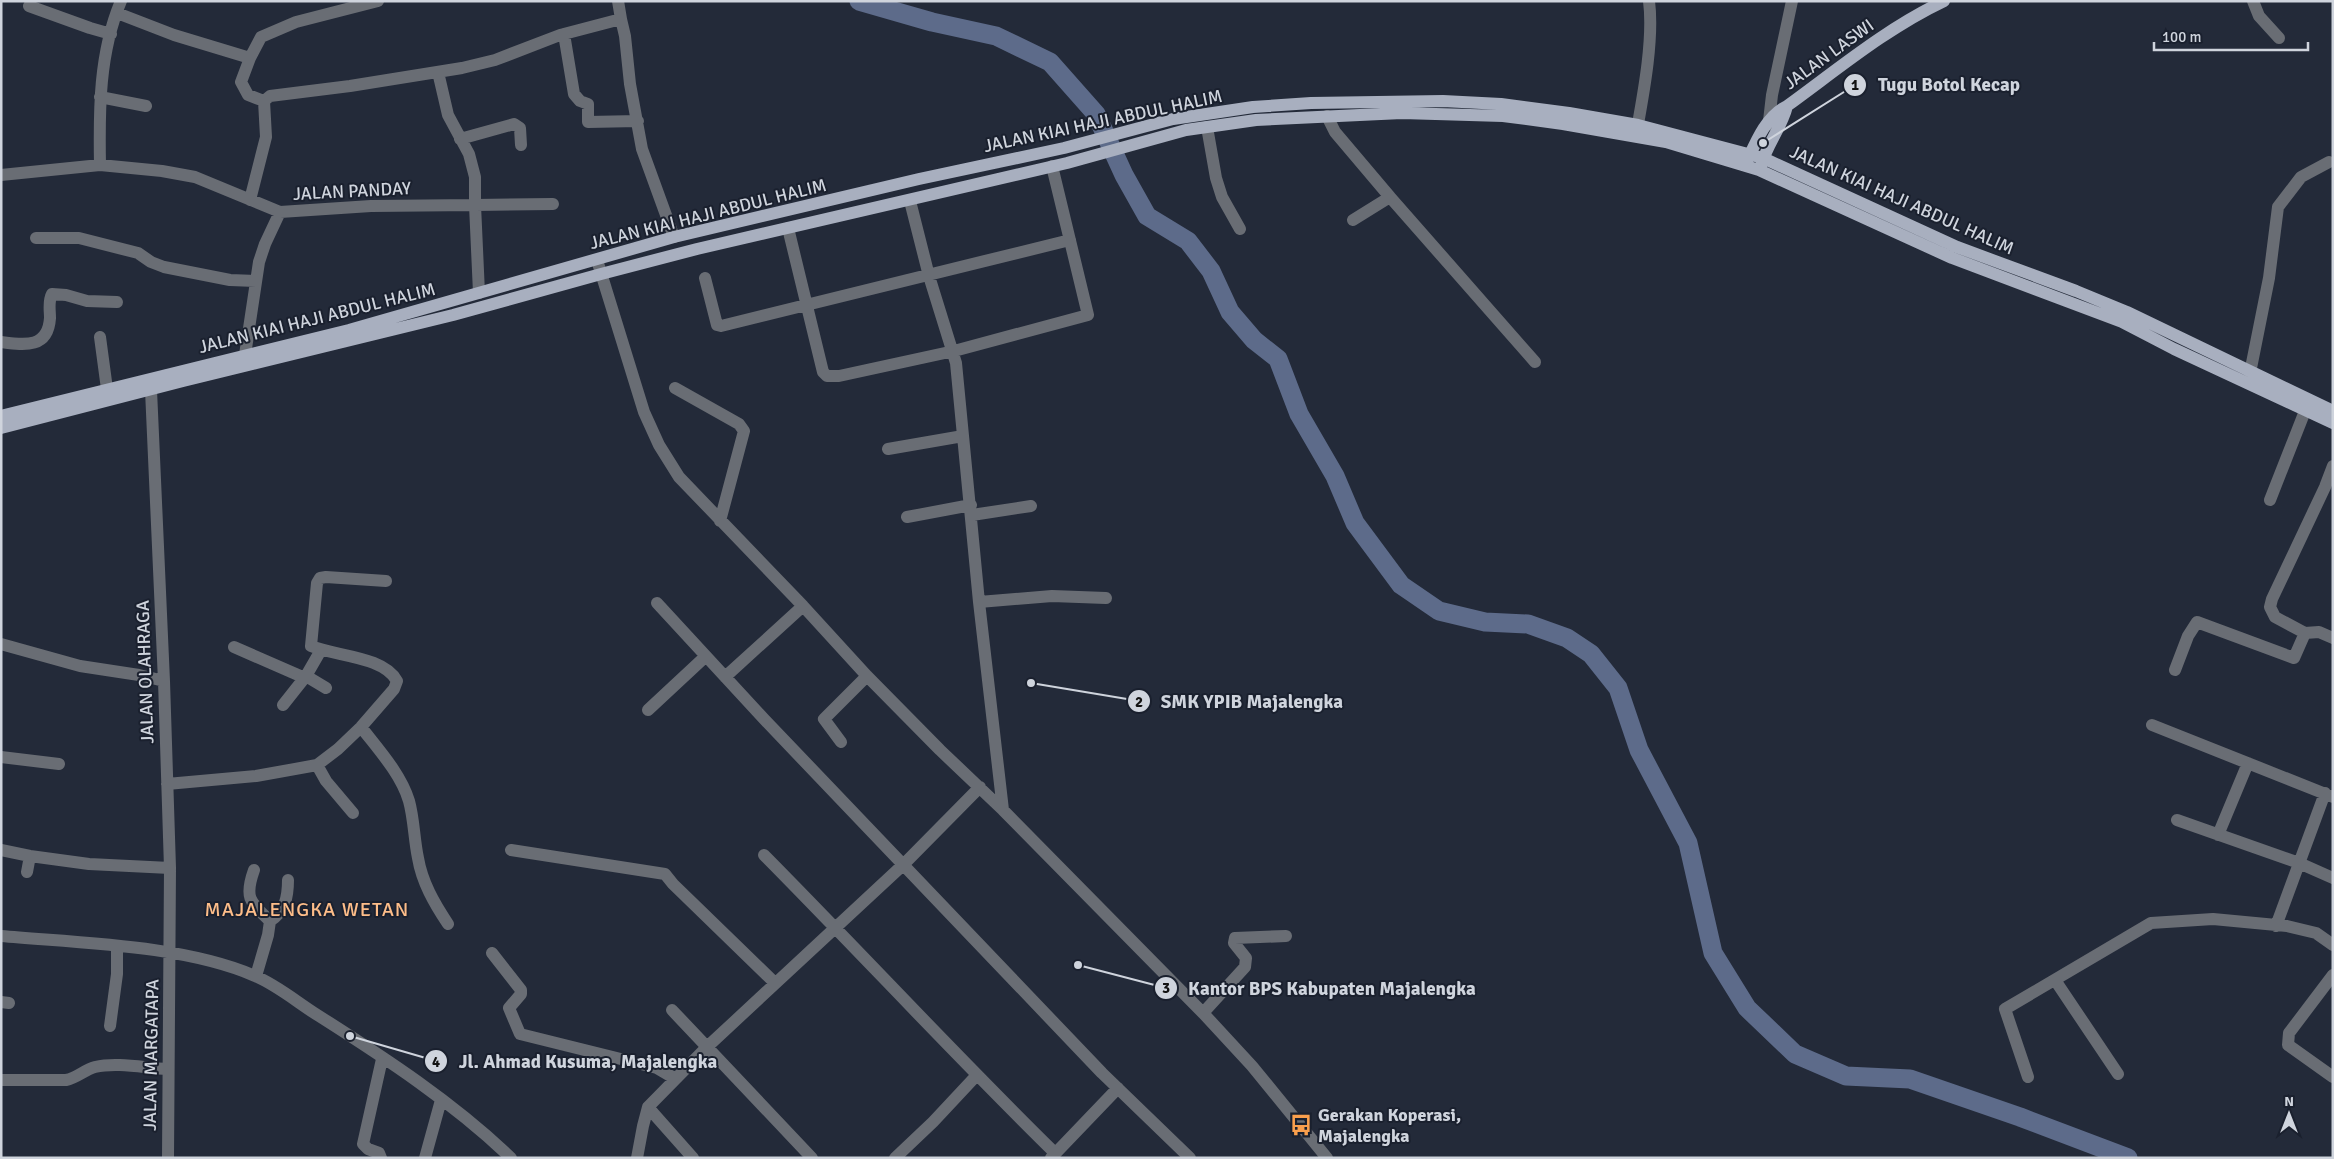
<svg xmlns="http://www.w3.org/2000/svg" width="2334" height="1159" viewBox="0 0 2334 1159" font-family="Signika,sans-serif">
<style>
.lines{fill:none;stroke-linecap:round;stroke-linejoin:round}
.river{stroke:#5d6b8a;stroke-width:19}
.minor{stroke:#696d74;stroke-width:12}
.major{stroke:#a8afbf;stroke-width:12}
.labels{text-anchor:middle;stroke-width:4;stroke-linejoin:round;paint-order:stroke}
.street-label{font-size:18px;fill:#cfd4dd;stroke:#1a202e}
.poi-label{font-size:18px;font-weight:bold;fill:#cfd4dd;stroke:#1a202e;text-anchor:start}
.quarter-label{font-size:20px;letter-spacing:1px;fill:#fdbd89;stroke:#1a202e}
.leader{fill:none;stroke:#cfd4dd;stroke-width:2}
.callout-dot{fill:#cfd4dd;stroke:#1a202e;stroke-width:2}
.mark-label{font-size:15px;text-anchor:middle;font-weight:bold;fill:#111}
.callout-label{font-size:19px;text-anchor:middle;font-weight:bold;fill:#cfd4dd;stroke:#1a202e;stroke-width:4;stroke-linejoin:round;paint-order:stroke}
</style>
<rect width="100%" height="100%" fill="#232a39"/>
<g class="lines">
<path class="river" d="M859,1l73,21 64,14 54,26 46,52 28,61 23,41 41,25 23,30 19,41 24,28 24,19 21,55 36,62 20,47 46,62 38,26 46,11 43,2 39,14 24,16 27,34 21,62 49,93 25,110 34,55 48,46 51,22 64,3 110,38 108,41"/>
<path class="minor" d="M2253,1l6,15 20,22
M29,6l61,22 21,6
M117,13l57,22 76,23
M621,19l4,17 5,48 12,65 32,88
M564,34l10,60 6,7 8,3v18l50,-1
M438,72l10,43 21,39 6,23v28l78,-1
M100,97l46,9
M264,101l-16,-6 -7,-13 9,-24 11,-21 35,-15 82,-21
M1327,116l8,16 55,65 -37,23
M1773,125l-4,-4 3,-26 20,-94
M1207,127l9,51 6,19 18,32
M1636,135c7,-39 18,-95 13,-134
M460,139l54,-15 6,4 1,17
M100,165c-1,-55 -1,-112 21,-164
M1,175l99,-10 62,6 33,6 85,35 91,-6 104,-1 4,88
M1390,197l145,165
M250,200l16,-63 -2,-36 6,-5 80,-10 112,-18 33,-8 65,-25 61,-16 -3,-18
M910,201l19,75 27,87 23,239 24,208
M788,228l35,144 4,4h12l115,-25 134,-36 -36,-149
M36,238h43l59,15 13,9 13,5 66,13 26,1
M597,260l47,152 15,33 20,32 124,129 64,70 73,74 63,60 200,203 49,53 75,92
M705,278l12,47 4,1 349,-86
M100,337l7,52
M1,342c23,3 47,7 49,-24 0,-8 -2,-17 2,-24l14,1 21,6 30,1
M245,355l14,-93 6,-18 15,-32
M2250,373l19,-95 9,-71 23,-30 28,-15
M675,388l64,36 5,7 -24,90
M151,390l13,291 6,187 -2,290
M888,449l75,-13
M2333,466l-8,21 -53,112 -2,8 5,10 30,16 14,-1 14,6
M2270,500l35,-89
M972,515l59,-9
M907,517l64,-12
M979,602l73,-6 54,2
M657,603l107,116 338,354 88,85
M1,644l79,22 59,9 25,6
M234,647l71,31
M2175,670l13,-34 9,-14 97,36 11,-25
M306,676l20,12
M725,677l78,-71
M283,705l23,-29 15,-26
M648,710l58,-54
M2152,725l181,72
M361,727c17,22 40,47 48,74 5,18 5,38 9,57 4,24 16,45 30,66
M841,742l-17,-23 43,-43
M1,757l58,7
M317,765l9,16 27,32
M167,784l89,-8 61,-11 21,-16 23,-22 33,-38 3,-8c-13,-25 -63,-25 -86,-35l6,-63 3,-5 6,-1 60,4
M2177,820l122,43 34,15
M2218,835l30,-72
M1,850l29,6 59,8 81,4
M511,850l154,24 8,10 102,99
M764,855c98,99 192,201 291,298
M254,870c-10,28 -4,32 16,51l-2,14 -12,41
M27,872l3,-16
M270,921c15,-9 18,-24 18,-41
M2276,926l49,-133
M1,936c78,7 183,9 254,40 22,9 43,27 64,40 66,42 135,87 192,142
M492,953l29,37v4l-12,14 11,26 137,34 17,10
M2333,975l-44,58 -1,12 45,32
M2055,980l63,94
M1,1002l8,1
M672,1010l140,148
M1203,1013l42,-46 1,-9 -12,-15 1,-5 51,-2
M110,1026l7,-52v-27
M2028,1077l-23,-68 146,-86 62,-4 74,7 29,7 17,12
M1,1080h65c11,-2 18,-10 29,-13 22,-5 50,1 72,2
M381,1158l-2,-5 -11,-4 -5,-5 19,-85
M425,1158l16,-58
M637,1158l6,-32 5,-19
M693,1158l-39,-44 -6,-7 3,-3 56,-57 197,-183 76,-77
M895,1158l38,-36 43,-46
M1051,1158l67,-70"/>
<path class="major" d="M1748,159c9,-20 19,-43 39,-53 51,-37 100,-78 157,-105
M1761,166c6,-22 21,-39 26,-60
M1,416l348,-86 325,-93 245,-58 145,-31 109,-29 80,-12 58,-4 132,-2 58,3 68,9 69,12 125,33 194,89 119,44 51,21 206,99
M1,428l182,-47 270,-66 148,-41 96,-25 370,-86 119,-33 70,-10 146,-7 101,3 60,8 103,18 93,28 193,88 170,64 52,27 159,74"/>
</g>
<defs>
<g id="bus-bare" transform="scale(1.725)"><path d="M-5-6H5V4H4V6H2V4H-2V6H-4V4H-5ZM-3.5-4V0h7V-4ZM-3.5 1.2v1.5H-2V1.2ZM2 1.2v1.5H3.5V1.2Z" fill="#f99f4d" stroke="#1a202e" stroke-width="2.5" paint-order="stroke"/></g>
</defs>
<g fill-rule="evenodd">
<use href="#bus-bare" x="1301" y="1125"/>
</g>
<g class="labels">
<g class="street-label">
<text transform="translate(1829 54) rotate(-36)" y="6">JALAN LASWI</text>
<text transform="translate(1103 121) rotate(-12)" y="6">JALAN KIAI HAJI ABDUL HALIM</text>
<text transform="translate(352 191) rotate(-3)" y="6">JALAN PANDAY</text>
<text transform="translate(1902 200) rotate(24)" y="6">JALAN KIAI HAJI ABDUL HALIM</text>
<text transform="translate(708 214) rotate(-14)" y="6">JALAN KIAI HAJI ABDUL HALIM</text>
<text transform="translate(317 318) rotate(-14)" y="6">JALAN KIAI HAJI ABDUL HALIM</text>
<text transform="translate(145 672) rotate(-92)" y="6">JALAN OLAHRAGA</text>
<text transform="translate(151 1055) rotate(-89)" y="6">JALAN MARGATAPA</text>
</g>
<g class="poi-label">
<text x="1318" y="1121">Gerakan Koperasi,<tspan x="1318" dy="21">Majalengka</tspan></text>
</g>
<g class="quarter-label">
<text x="307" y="916">MAJALENGKA WETAN</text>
</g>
</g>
<path class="leader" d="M1763 143L1855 85M1031 683L1139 701M1078 965L1166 988M350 1036L436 1061"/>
<g class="callout-dot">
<circle cx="1763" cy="143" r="5"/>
<circle cx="1031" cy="683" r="5"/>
<circle cx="1078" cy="965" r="5"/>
<circle cx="350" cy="1036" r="5"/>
<circle cx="1855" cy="85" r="12"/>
<circle cx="1139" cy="701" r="12"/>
<circle cx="1166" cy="988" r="12"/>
<circle cx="436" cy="1061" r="12"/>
</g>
<g class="mark-label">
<text x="1855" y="90">1</text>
<text x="1139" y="707">2</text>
<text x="1166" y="993">3</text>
<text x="436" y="1067">4</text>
</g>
<g class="callout-label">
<text x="1949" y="91">Tugu Botol Kecap</text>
<text x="1252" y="708">SMK YPIB Majalengka</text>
<text x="1332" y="995">Kantor BPS Kabupaten Majalengka</text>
<text x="588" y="1068">Jl. Ahmad Kusuma, Majalengka</text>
</g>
<rect width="2334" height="1159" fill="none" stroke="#cfd4dd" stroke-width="5"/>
<g transform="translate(2289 1114)" stroke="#1a202e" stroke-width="4" paint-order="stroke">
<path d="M0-4L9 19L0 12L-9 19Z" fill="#cfd4dd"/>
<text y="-8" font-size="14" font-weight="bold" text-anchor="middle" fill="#cfd4dd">N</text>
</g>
<path d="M2154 42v8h154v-8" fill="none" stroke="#cfd4dd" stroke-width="2.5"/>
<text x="2162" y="42" font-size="15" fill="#cfd4dd" stroke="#1a202e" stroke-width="4" paint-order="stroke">100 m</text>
</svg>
